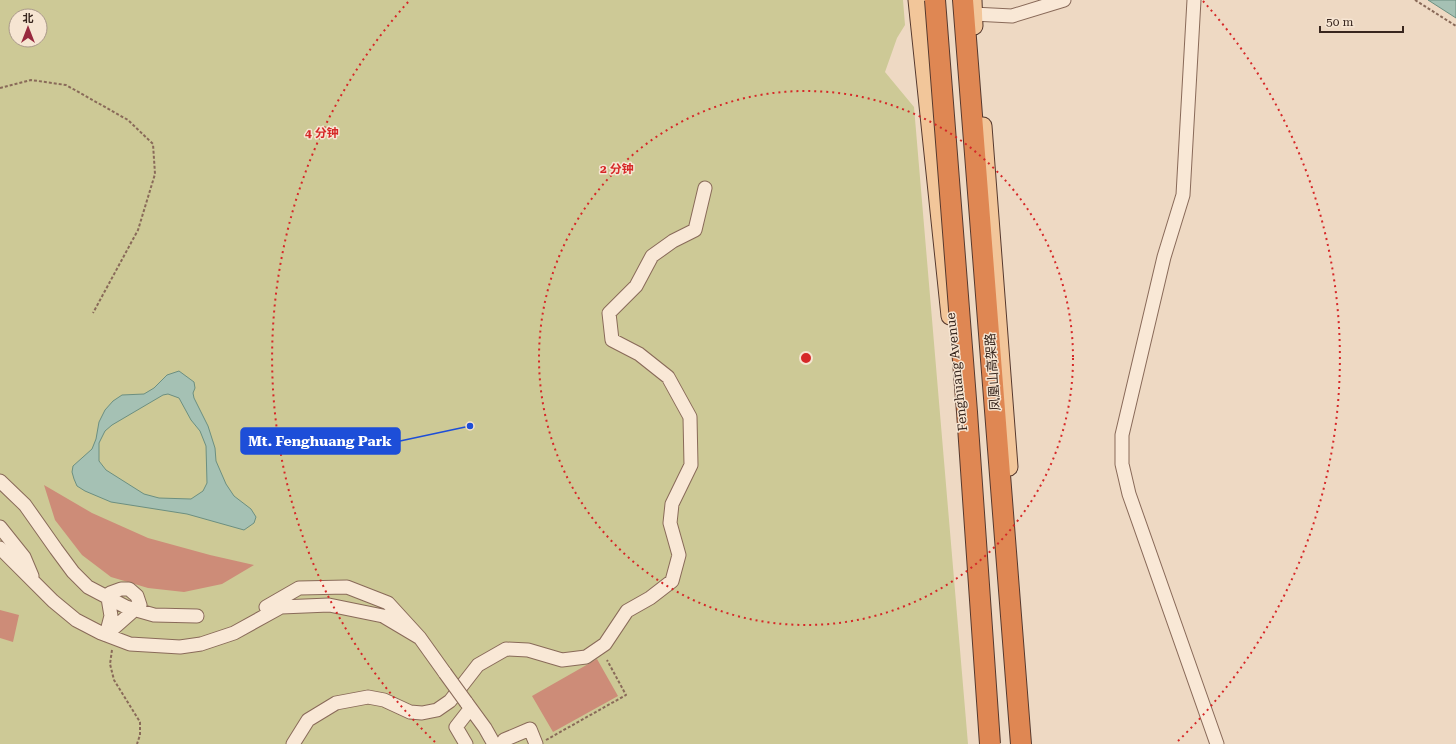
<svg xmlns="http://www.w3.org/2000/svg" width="1456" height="744" viewBox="0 0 1456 744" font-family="'Roboto Serif','Noto Sans SC',serif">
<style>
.green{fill:#cdc996;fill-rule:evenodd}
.water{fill:#a5c1b4;stroke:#6c8f80;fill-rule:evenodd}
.building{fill:#cd8c78}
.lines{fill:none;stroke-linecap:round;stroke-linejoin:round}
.minor-casing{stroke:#896a59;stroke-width:15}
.major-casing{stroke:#56392e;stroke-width:19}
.highway-casing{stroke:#56392e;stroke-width:22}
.path{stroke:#896a59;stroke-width:2;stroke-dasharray:3 2;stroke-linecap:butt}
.minor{stroke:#f9e8d6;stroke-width:13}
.major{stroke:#f2c69a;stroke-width:17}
.highway{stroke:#df8753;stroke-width:20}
.minor-bridge-casing{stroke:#896a59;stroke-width:15;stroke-linecap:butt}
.highway-bridge-casing{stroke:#56392e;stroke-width:22;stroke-linecap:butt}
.minor-bridge{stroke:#f9e8d6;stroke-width:13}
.highway-bridge{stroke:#df8753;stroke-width:20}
.ring{fill:none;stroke:#d62828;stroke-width:2;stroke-dasharray:2 4}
.labels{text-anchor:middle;stroke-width:3;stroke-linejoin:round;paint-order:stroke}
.street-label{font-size:13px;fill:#38261e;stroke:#f6e5d2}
.centre{fill:#d62828;stroke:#f6e5d2;stroke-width:2}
.ring-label{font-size:12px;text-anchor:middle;font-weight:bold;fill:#d62828;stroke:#f6e5d2;stroke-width:3;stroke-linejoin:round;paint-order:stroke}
.leader{fill:none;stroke:#1d4ed8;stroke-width:1.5}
.callout-dot{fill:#1d4ed8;stroke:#f6e5d2;stroke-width:1.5}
.callout{fill:#1d4ed8;stroke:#1d4ed8;stroke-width:1.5}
.callout-label{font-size:14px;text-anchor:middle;font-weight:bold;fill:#fff}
</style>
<rect width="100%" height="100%" fill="#eed9c3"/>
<path class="green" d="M0,0h903l2,25 -8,13 -12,34 29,35 54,637h-968zM16,16h24v24h-24z"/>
<path class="water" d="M1428,0h28v18z
M179,371l15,11 1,6 -2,5 1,5 14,28 7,22 1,13 10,23 8,12 17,13 5,8 -2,6 -10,7 -57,-16 -76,-12 -26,-11 -8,-5 -3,-7 -2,-7 1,-6 19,-17 4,-10 3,-17 6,-12 8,-9 9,-6 22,-1 10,-6 13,-13zM168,394l11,4 12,22 9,11 6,15 1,37 -4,8 -12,8 -32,-1 -15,-4 -38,-24 -7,-9v-18l6,-12 7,-6 51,-30z"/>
<path class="building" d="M44,485l48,28 56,25 62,17 44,10 -32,19 -38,8 -36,-4 -37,-11 -29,-22 -27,-35z
M0,610l19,5 -6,27 -13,-4z
M597,659l21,37 -65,36 -21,-36z"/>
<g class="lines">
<g class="minor-casing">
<path id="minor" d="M1194,0l-11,195 -19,62 -42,178v29l7,30 88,250
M973,14l39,2 52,-16
M0,481l25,24 31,44 17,23 15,15 38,20 28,8 43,1
M0,527l24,30 8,19
M0,548l53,53 23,19 25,13 29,11 50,3 21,-3 33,-11 47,-26 48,-2 54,11 37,22
M121,589h8l8,7 3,9 -34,30 5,-19 -3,-18 2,-5z
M266,607l33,-19 48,-1 41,16 32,35 25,35
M466,702l19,26 9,16
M504,740l26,-11 6,15
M293,744l15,-24 28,-17 32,-6 16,3 26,12 12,1 15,-3 13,-9 28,-36 28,-16 22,1 34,10 24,-3 19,-13 22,-33 23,-13 22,-17 7,-26 -9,-32 2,-19 19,-39 -1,-48 -22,-40 -29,-23 -27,-14 -3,-27 27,-27 16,-30 21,-15 22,-11 10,-42
M466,744l-10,-17 14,-18"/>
</g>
<g class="major-casing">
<path id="major" d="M917,0l33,316
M973,0l1,26
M983,126l26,341"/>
</g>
<g class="highway-casing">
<path id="highway" d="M963,0l58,744"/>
</g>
<path class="path" d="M1415,0l41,26
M0,88l31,-8 35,5 62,35 25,24 2,30 -17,56 -45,83
M112,650l-2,14 4,16 26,42v13l-3,9
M546,740l80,-45 -19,-35"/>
<use href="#minor" class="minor"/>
<use href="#major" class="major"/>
<use href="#highway" class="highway"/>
<g class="minor-bridge-casing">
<path id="minor-bridge" d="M445,673l21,29"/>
</g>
<g class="highway-bridge-casing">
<path id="highway-bridge" d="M935,0l32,412 23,332"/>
</g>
<use href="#minor-bridge" class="minor-bridge"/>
<use href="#highway-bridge" class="highway-bridge"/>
</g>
<g class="ring">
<circle cx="806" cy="358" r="267"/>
<path d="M435 742A534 534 0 0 1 409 1M1203 1A534 534 0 0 1 1177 742"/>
</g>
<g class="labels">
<g class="street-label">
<text transform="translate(956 372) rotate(-96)" y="5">Fenghuang Avenue</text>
<text transform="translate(992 372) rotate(-94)" y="5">凤凰山高架路</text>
</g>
</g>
<circle cx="806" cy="358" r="6" class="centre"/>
<g class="ring-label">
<text x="322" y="137">4 分钟</text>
<text x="617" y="173">2 分钟</text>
</g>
<path class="leader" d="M470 426L400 441"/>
<circle class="callout-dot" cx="470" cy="426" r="4"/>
<rect class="callout" x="241" y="428" width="159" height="26" rx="4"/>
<g class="callout-label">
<text x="320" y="446">Mt. Fenghuang Park</text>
</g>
<g transform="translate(28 28)"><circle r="19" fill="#f6e5d2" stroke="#aa998a"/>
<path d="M0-3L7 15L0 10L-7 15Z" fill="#98293e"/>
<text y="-6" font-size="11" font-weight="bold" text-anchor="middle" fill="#38261e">北</text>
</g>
<path d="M1320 26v6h83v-6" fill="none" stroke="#38261e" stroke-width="2"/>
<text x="1326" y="26" font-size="12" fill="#38261e" stroke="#f6e5d2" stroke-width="3" paint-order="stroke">50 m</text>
</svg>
